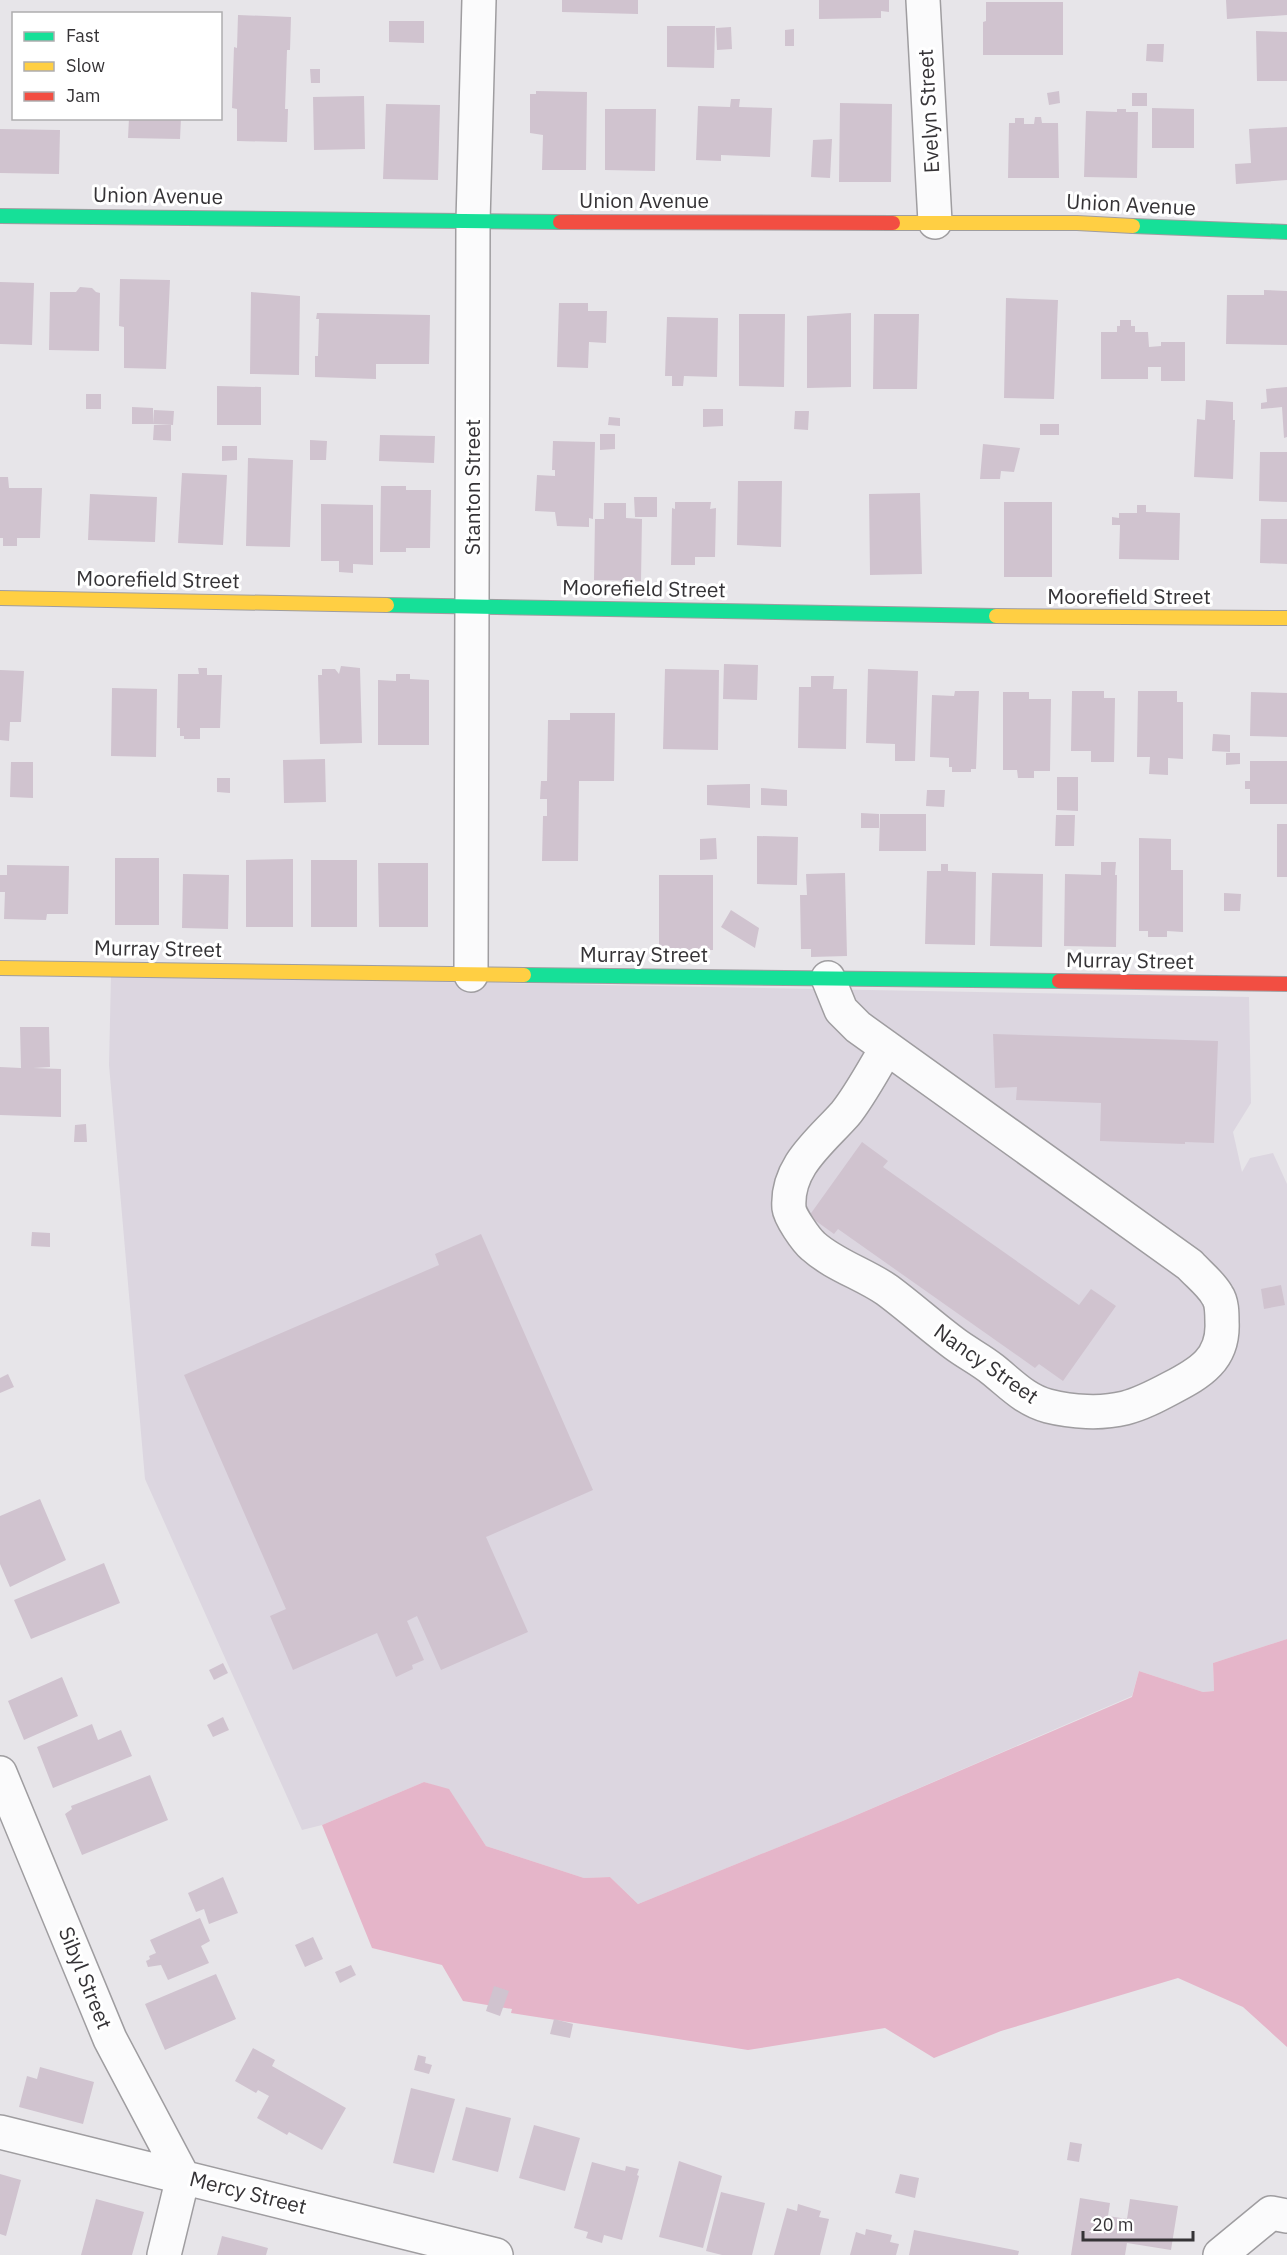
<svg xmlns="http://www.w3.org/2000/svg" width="1287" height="2255" viewBox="0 0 1287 2255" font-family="'IBM Plex Sans',sans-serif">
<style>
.built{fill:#dcd6e0}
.forest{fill:#e5b5c9}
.building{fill:#d0c3cf}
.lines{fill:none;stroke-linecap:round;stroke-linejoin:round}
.street-casing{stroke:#9f9da0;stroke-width:36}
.fast-casing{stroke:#9f9da0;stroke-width:16}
.slow-casing{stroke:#9f9da0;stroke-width:16}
.jam-casing{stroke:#9f9da0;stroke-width:16}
.street{stroke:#fbfbfc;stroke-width:33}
.fast{stroke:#16e098;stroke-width:14}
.slow{stroke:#ffcf43;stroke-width:14}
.jam{stroke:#f24e42;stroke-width:14}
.labels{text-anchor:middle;stroke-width:6;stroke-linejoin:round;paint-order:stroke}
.street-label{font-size:21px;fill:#353336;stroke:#fff}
</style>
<rect width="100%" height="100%" fill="#e7e5e9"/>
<path class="built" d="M111,976l1138,21 2,106 -18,29 9,40 8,-14 23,-5 14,31v455l-74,24 1,28 -11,1 -64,-21 -7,25 -287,124 -207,84 -28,-27 -26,1 -98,-32 -37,-56 -25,-8 -102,43 -20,5 -157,-351 -36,-414z"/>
<path class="forest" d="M1287,1639v408l-44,-40 -65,-29 -177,53 -67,27 -49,-30 -137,22 -237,-37 1,-4 -49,-8 -21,-36 -70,-17 -50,-123 102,-43 25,7 37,57 98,32 26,-1 28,27 207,-84 287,-123 7,-26 64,21 11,-1 -1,-28z"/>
<path class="building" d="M562,0h76v14l-76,-2z
M819,0h70v12l-8,-1v7l-62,1z
M1226,0h61v15l-60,4z
M986,2h77v53h-80v-33l3,-1z
M238,15l53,2 -1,33h-3l-2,59h3l-1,33 -50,-1v-32l-5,-1 2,-61 3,1z
M389,21h35v22l-35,-1z
M667,26h48l-1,42 -47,-1z
M731,27l1,22 -15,1 -1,-22z
M794,29v17h-9v-16z
M1256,31l31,1v49h-30z
M1147,44h17l-1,18 -17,-1z
M310,69h10v14h-9z
M536,91l51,1 -1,78h-44l1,-35 -13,-2v-39h6z
M1059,91l1,12 -11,2 -2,-12z
M1132,93h15v13h-15z
M364,96l1,53 -51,1 -1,-53z
M731,99h9l-1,8 33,1 -2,49 -49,-2v6l-25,-1 2,-54 32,1z
M840,103l52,1 -1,78h-52z
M386,104l54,1 -2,75 -55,-1z
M1152,108l42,1v39h-42z
M605,109h51l-1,62 -50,-1z
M1117,109h9v3h12l-1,66 -53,-1 2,-66 31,1z
M1035,117h6l1,6h16l1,55h-51l1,-55h6v-5h9v6h10z
M129,118h52l-1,21 -52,-1z
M1287,127v53l-51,4 -1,-20 16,-1 -2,-34z
M0,129l60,1 -1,44 -59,-1z
M832,139l-2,39 -19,-1 2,-37z
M120,279l50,1 -4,89 -42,-1v-41l-5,-1z
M0,282l34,1 -2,62 -32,-1z
M80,287l12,1 4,4 4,1 -1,58 -50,-1 1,-58h26z
M1264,290l23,1v54l-61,-1 1,-49h37z
M251,292l49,4 -1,79 -49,-1z
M1006,298l52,2 -4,99 -50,-1z
M559,303h29v8h19l-1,32 -17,-1 -1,26 -31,-1z
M317,313l113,2 -1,49h-53v15l-61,-2v-21h3l1,-37h-3z
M851,313v74l-44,1v-72z
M739,314h46l-1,73 -45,-1z
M874,314h45l-2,75h-44z
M667,317l51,1 -1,59 -33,-1 -1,10h-11v-10h-7z
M1120,320h11v6h4v6h13l1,15 12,-1v-4h24v39h-24v-14h-13v12h-47v-47h16v-6h3z
M217,386l44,1v38h-44z
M1287,387v50l-3,1 -2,-31 -21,2v-6l6,-1 -1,-13z
M86,394h15v15h-15z
M1206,400l27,2v18h2l-2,59 -39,-2 3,-58 8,1z
M132,407l21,1v16h-21z
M703,409h20v17l-20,1z
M154,410l20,1 -1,14 -20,-1z
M795,411h14l-1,19 -14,-1z
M609,417l11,1v8l-12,-1z
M1040,424h19v11h-19z
M154,425h17v16l-18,-1z
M600,434h15v15l-15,1z
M380,435l55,1 -1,27 -55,-2z
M310,440l17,1 -1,19h-16z
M553,441l42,1 -2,77 -4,-1v9l-32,-1 -2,-14 -20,-1 2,-36 18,1v-6h-3z
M983,444l37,4 -6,24 -13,-1 -1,8h-20z
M222,446h15v14l-15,1z
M1260,452h27v50l-28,-1z
M248,458l45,2 -3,87 -44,-1z
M182,473l45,2 -4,70 -45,-2z
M0,477h8l1,11h33l-2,50h-23v8h-14v-8h-3z
M738,481h44l-1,66 -44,-2z
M381,486h25v4h25l-1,58h-24v4h-26z
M920,493l2,81 -52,1 -1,-81z
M90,494l67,3 -2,45 -67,-2z
M634,497h23v20h-22z
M675,502h36l-1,7 6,-1 -1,49h-20v8h-24l1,-57 3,1z
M1004,502h48v75h-48z
M604,503h22v15l16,1 -1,62 -47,-1 1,-61h9z
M321,504l52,1v60l-20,-1v9l-14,-1v-11h-18z
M1137,505h9v7l34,1 -1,47 -60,-1 1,-34h-8v-8l7,1v-5h18z
M1261,519h26v45l-27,-1z
M724,664l34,1 -1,35 -34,-1z
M341,666l19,2 2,75 -42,1 -2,-69h4v-6h13l4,5z
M198,668h9v7h15l-2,53h-20v11h-16v-3h-4v-8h-3l1,-54h21z
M665,669l54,1 -1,80 -55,-1z
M868,669l50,2 -3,90h-20v-17l-29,-1z
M0,670l24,1 -3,51h-11l-1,19 -9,-1z
M396,674h14v5l19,1v65h-51v-65l18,1z
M811,676h23l-1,13h14l-1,60 -48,-1 1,-61h12z
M112,688l45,1 -1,68 -45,-1z
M955,691h24l-3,78h-5v3h-19v-5h-3v-9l-19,-1 2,-62 22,1z
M1072,691h32v7h11l-1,64h-23v-11h-20z
M1138,691h39v11h6v57l-15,-1v17l-19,-1 1,-17h-13z
M1003,692h26v7h22l-1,72h-16v7h-16l-1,-8h-14z
M1251,692l36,1v44l-37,-1z
M570,713h45l-1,68h-35l-1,80h-36l1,-45h4v-17h-7l1,-18h6l1,-61h22z
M1213,734l17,1v17l-18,-1z
M1226,753h14v11l-14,1z
M325,759l1,43 -42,1 -1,-43z
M1250,761h37v43h-37v-15h-5v-8h5z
M11,762h22v36l-23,-1z
M1057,777h21v34l-21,-1z
M217,778h13v15l-13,-1z
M750,784v24l-43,-3v-20z
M761,788l26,2v16l-26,-1z
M927,790h18l-1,17 -18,-1z
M861,813l18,1v14h-18z
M880,814h46v37h-47z
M1056,815h19l-1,31h-19z
M1277,824h10v53h-10z
M757,836l41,1 -1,48 -40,-1z
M716,838l1,21 -17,1v-21z
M1139,838l32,1v31h12v62l-16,-1v6h-19v-6h-9z
M115,858h44v67h-44z
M293,859v68h-47v-67z
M311,860h46v67h-46z
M1101,862h15l-1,13h2l-1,72 -52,-1 1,-72 36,1z
M378,863h50v64h-49z
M941,864h7v7l28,1 -1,73 -50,-1 2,-73h14z
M7,865l62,1 -1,48h-21l-1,6 -42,-1 1,-27h-5v-17h7z
M845,873l2,83 -36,1v-8h-10l-1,-54h7l-1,-21z
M992,873l51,1 -1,73 -52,-1z
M183,874l46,1 -1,54 -46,-1z
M659,875h54v75l-54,1z
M1224,893l17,1 -1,17h-16z
M731,910l28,18 -4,20 -34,-21z
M20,1027h29l1,40 -17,1 28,1v48l-61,-2v-48l21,1z
M993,1034l225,7 -4,102 -29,-1v2l-85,-3 1,-38 -85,-3 1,-13 -22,1z
M86,1124l1,18h-13l1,-17z
M862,1142l26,19 -5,6 196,138 12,-16 25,17 -53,75 -24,-17 -4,4 -197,-139 -4,5 -25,-18z
M32,1232l18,1v14l-19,-1z
M481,1234l112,256 -107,47 42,95 -87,38 -24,-54 -10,5 17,39 -12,5 1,4 -17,8 -19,-44 -84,37 -23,-54 16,-7 -102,-234 255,-110 -4,-11z
M1281,1285l4,20 -21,4 -3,-20z
M8,1374l6,13 -14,6v-15z
M40,1499l26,61 -56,27 -10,-23v-48z
M104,1563l16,40 -89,36 -17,-39z
M223,1663l5,10 -14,7 -5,-10z
M62,1677l16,39 -54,24 -16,-39z
M223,1717l6,13 -16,7 -6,-12z
M92,1724l6,16 23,-10 11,26 -79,32 -16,-41z
M150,1775l18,45 -86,35 -17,-41 7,-5 -1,-3z
M223,1877l15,36 -29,11 -5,-15 -8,3 -8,-19z
M200,1918l10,23 -9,5 8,17 -41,17 -7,-15 -13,2 -2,-6 4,-2 -1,-3 7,-3 -6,-13z
M313,1937l10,22 -18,8 -10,-22z
M351,1965l5,10 -16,8 -5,-11z
M216,1974l20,45 -71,31 -20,-46z
M494,1986l15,5 -9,25 -14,-5z
M554,2019l19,5 -3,14 -20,-4z
M253,2048l22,12 -3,6 74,42 -24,42 -33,-18 -2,3 -30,-17 12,-22 -11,-6 -2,3 -21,-12z
M418,2055l8,2 -1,6 7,2 -3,9 -15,-4z
M40,2067l54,15 -11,42 -64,-17 8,-31 10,3z
M411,2088l44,11 -21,74 -41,-10z
M466,2107l45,11 -13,54 -46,-12z
M534,2125l46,13 -15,53 -46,-13z
M1070,2142l12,2 -3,18 -12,-2z
M679,2161l43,15 -19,72 -44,-11z
M592,2162l33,9 1,-5 13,3 -2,6 2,1 -17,64 -18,-5 -2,8 -16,-5 2,-6 -14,-4z
M0,2174l21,6 -15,56 -6,-2z
M900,2174l19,4 -4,20 -20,-5z
M721,2192l44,11 -13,52h-30l-16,-4z
M1080,2198l30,5 -2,13 19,3 3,-20 48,7 -7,44 -44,-7 -2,12h-54z
M96,2199l48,13 -12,43h-51z
M798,2204l23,7 -2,6 10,2 -9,36h-46l13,-47 10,3z
M866,2229l26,6 -2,7 9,2 -3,11h-46l6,-23 9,3z
M914,2230l105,21 -1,4h-109z
M222,2236l46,12 -2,7h-49z"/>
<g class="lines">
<g class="street-casing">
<path id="street" d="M923,0l12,222
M471,975l2,-753 6,-222
M828,978l13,32 17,17 332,238c8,9 21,19 27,30 5,7 5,18 5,27 2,37 -22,51 -51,66 -15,8 -30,16 -46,20 -24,6 -53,4 -77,-2 -23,-6 -37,-22 -56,-37 -11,-9 -25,-16 -37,-25 -23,-17 -45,-37 -68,-54 -23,-16 -53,-25 -74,-44 -7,-6 -23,-29 -24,-38 -3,-41 31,-66 56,-94 14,-17 29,-45 41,-65
M0,1773l110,266 73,138 -19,78
M0,2132l496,123
M1220,2255l51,-42 16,3"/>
</g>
<g class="fast-casing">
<path id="fast" d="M0,216l560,6
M1133,226l154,6
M387,605l609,11
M524,975l535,6"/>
</g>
<g class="slow-casing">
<path id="slow" d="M893,223h184l56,3
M0,598l387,7
M996,616l291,2
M0,968l524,7"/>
</g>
<g class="jam-casing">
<path id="jam" d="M560,222l333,1
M1059,981l228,3"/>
</g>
<use href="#street" class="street"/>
<use href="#fast" class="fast"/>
<use href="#slow" class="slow"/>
<use href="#jam" class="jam"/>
</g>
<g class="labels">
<g class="street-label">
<text transform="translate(929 111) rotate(-93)" y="7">Evelyn Street</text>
<text transform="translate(158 196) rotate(1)" y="7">Union Avenue</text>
<text x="644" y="208">Union Avenue</text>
<text transform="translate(1131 205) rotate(3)" y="7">Union Avenue</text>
<text transform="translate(473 487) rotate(-90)" y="7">Stanton Street</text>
<text transform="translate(158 580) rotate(1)" y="7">Moorefield Street</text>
<text transform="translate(644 589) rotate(1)" y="7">Moorefield Street</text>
<text x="1129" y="604">Moorefield Street</text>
<text transform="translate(158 949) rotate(1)" y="7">Murray Street</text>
<text x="644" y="962">Murray Street</text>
<text transform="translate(1130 961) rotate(1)" y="7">Murray Street</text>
<text transform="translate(986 1364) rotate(35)" y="7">Nancy Street</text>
<text transform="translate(85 1978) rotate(68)" y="7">Sibyl Street</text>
<text transform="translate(248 2193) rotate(14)" y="7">Mercy Street</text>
</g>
</g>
<rect x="12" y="12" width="210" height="108" fill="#ffffff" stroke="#aeadaf" stroke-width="1.5"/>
<rect x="24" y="32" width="30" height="9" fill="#16e098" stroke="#aeadaf" stroke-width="1.5"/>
<text x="66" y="42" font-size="18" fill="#353336">Fast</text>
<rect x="24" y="62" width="30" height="9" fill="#ffcf43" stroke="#aeadaf" stroke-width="1.5"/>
<text x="66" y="72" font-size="18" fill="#353336">Slow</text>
<rect x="24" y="92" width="30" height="9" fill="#f24e42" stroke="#aeadaf" stroke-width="1.5"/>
<text x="66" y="102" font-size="18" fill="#353336">Jam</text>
<path d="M1083 2231v9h110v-9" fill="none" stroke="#353336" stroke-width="3"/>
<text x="1092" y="2231" font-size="18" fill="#353336" stroke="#ffffff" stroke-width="4.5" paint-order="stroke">20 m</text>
</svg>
